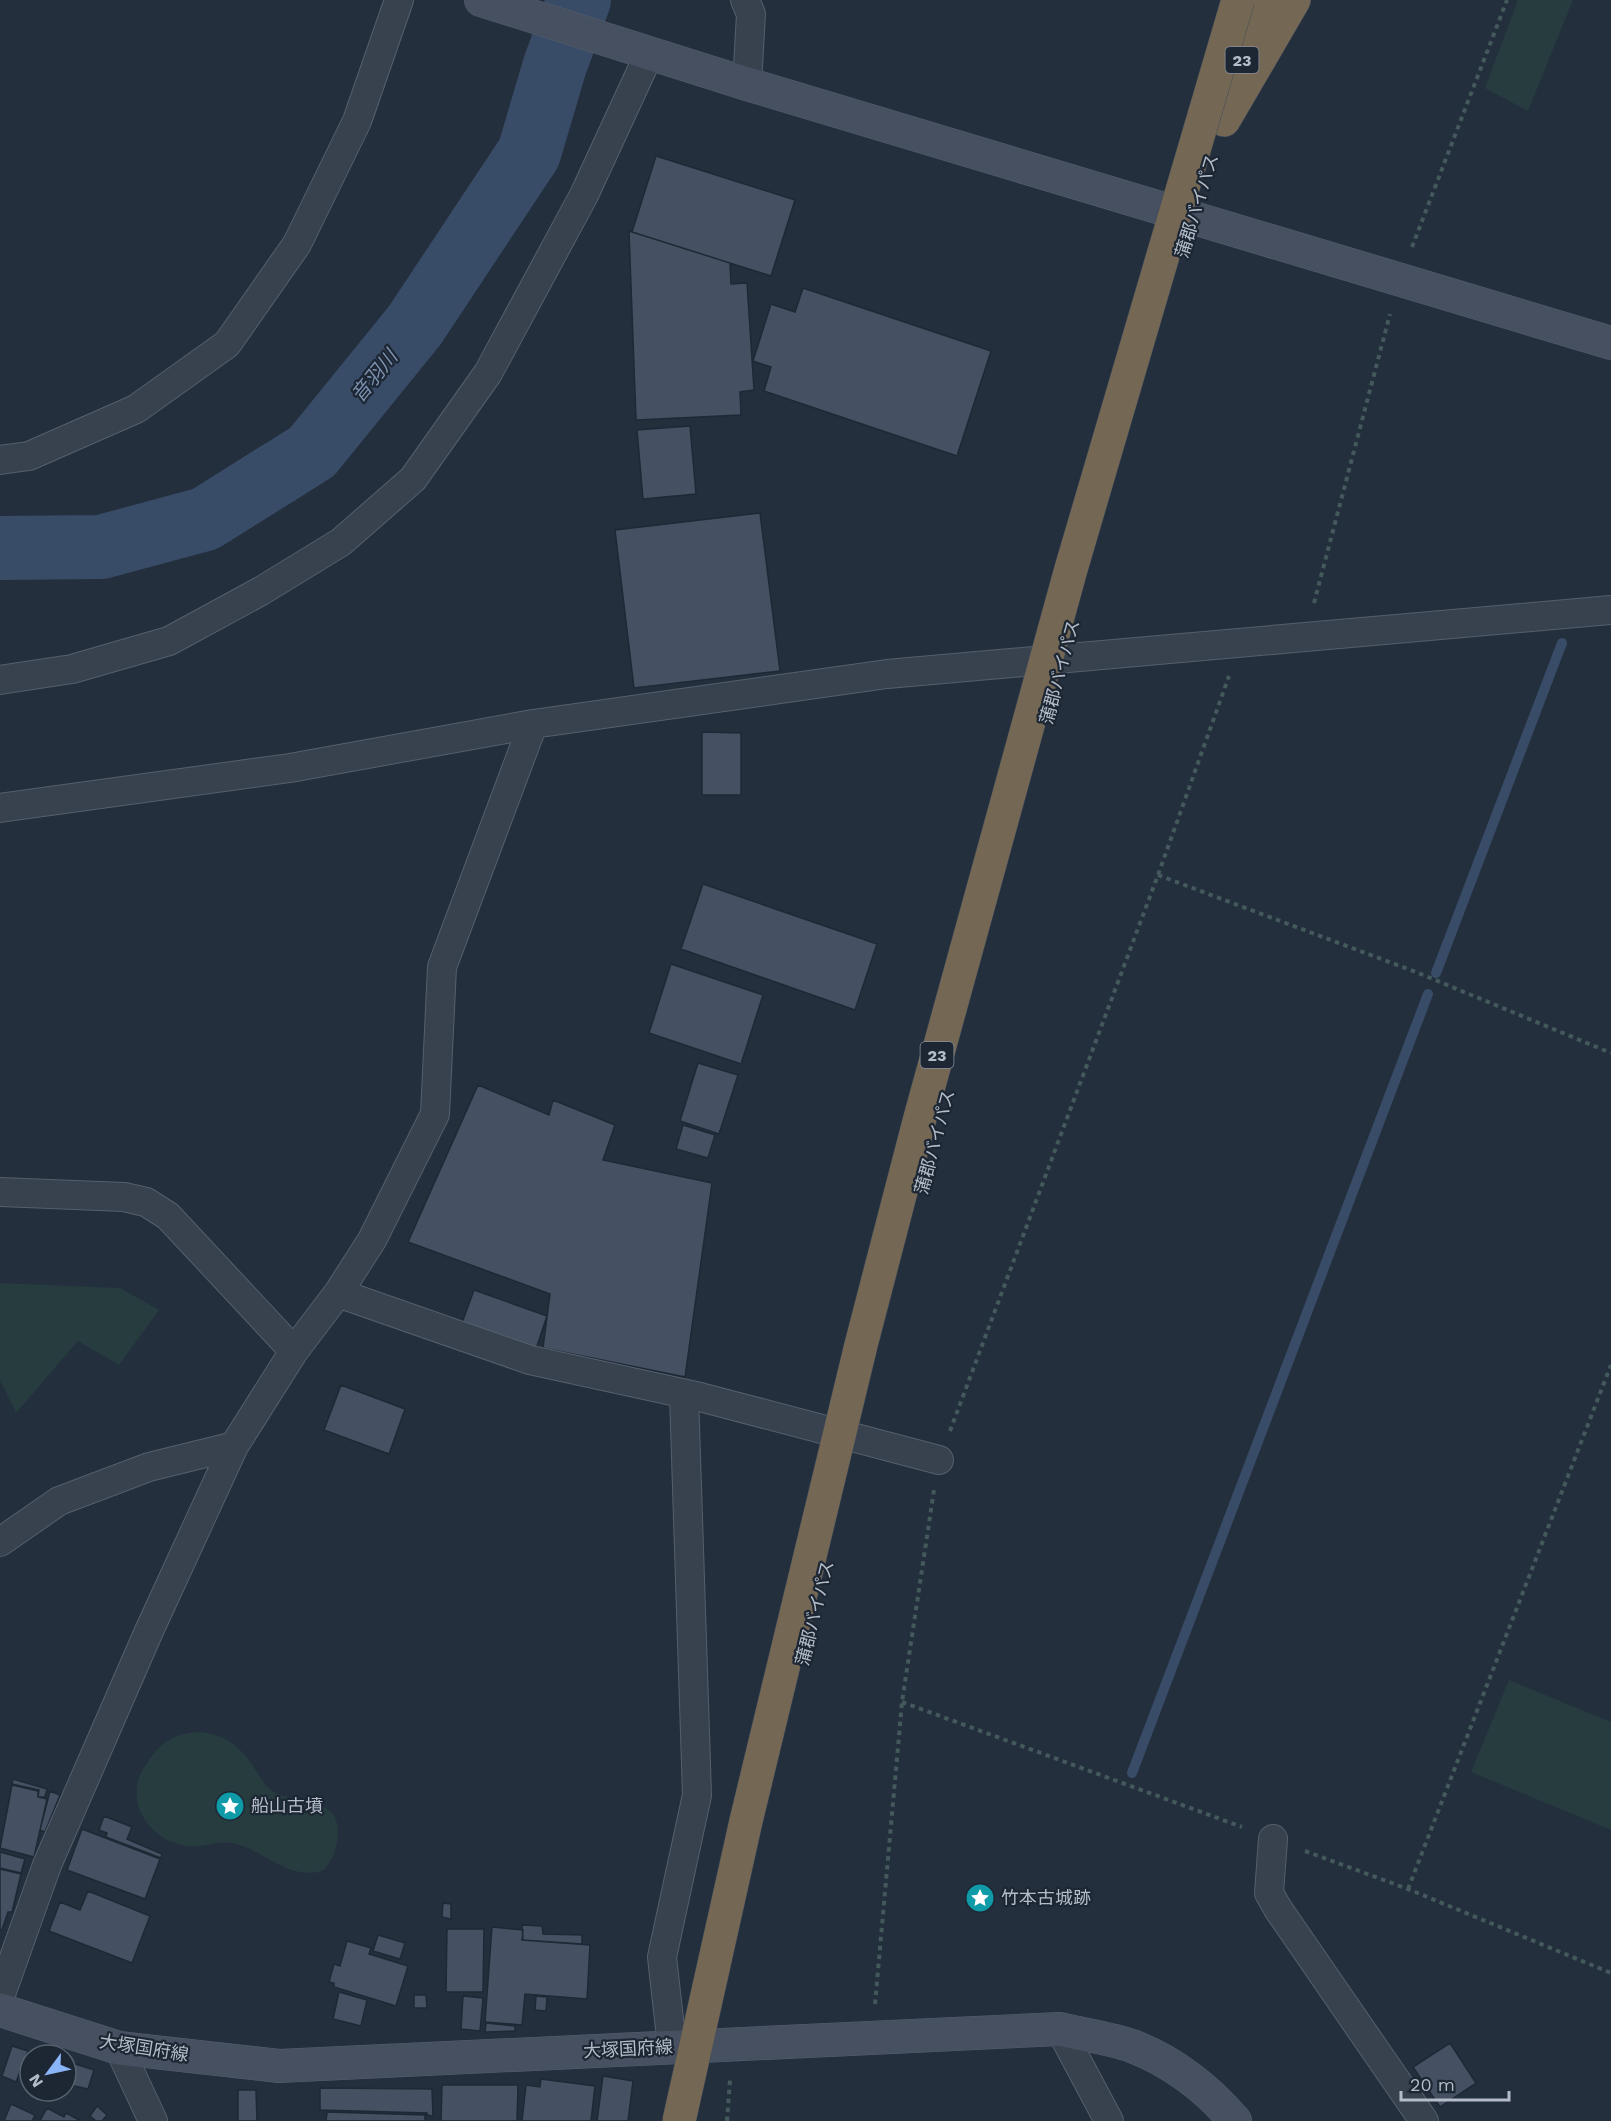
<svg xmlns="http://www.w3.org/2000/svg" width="1611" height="2121" viewBox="0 0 1611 2121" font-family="'Work Sans','Noto Sans JP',sans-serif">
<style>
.green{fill:#263c3f}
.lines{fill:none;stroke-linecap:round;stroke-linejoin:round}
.stream{stroke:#394c67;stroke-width:10}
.river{stroke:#394c67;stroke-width:64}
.building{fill:#455162;stroke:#1f2835;stroke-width:1.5}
.street-casing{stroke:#565f6c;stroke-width:30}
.secondary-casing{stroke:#565f6c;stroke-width:34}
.highway-casing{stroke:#434c59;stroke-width:34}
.path{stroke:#44595c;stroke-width:4;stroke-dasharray:4.5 4.5;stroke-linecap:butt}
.street{stroke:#38414e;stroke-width:28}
.secondary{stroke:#465061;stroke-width:33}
.highway{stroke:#746855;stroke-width:33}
.highway-bridge-casing{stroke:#434c59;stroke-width:34;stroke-linecap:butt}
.highway-bridge{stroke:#746855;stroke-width:33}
.labels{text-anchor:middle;stroke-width:4.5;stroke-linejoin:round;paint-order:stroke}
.shield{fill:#1d2633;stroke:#878f9c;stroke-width:1.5}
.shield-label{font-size:16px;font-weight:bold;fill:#b4bcc9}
.street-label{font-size:18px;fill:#b4bcc9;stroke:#1d2633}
.poi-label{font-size:18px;fill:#b4bcc9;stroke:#1d2633;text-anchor:start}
.water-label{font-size:20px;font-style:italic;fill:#7c92b1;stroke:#1d2633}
</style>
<rect width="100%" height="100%" fill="#242f3e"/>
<path class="green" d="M1518,0h55l-45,111 -43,-23z
M0,1283l120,5 39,22 -40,55 -41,-24 -62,72 -16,-33z
M1509,1680l102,42v108l-140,-58z
M200,1732c28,3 42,16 57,40 4,6 8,14 14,18 22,16 67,4 67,42 -1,16 -4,26 -14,38 -33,12 -57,-18 -88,-26 -16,-5 -33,4 -49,2 -38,-5 -65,-46 -42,-80 16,-24 26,-32 55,-34z"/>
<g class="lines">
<path class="stream" d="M1436,973l126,-330
M1132,1773l296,-779"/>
<path class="river" d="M0,548l101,-1 104,-28 107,-67 103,-127 114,-172 26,-88 24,-65"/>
</g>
<path class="building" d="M656,156l139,44 -24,76 -139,-44z
M629,231l101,32 1,21 16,-1 7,107 -14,2 1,23 -105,5z
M803,288l188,63 -34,105 -193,-65 7,-24 -18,-6 18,-57 24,8z
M690,426l6,68 -53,5 -6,-69z
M760,513l20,158 -146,17 -19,-158z
M702,732l39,1v62h-39z
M703,884l174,60 -22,66 -174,-61z
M671,964l92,31 -22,69 -92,-31z
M698,1063l40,12 -19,59 -39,-13z
M478,1085l71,30 4,-15 62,25 -12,35 109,23 -27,194 -142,-29 7,-54 -142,-52z
M683,1125l32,10 -7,23 -32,-9z
M474,1290l73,26 -11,33 -74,-26z
M341,1385l64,24 -16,45 -65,-24z
M13,1779l34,10 -2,8h-7l1,-7 -27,-6z
M12,1785l26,6v6l9,2 -13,58 -34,-9z
M50,1791l10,4 -15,37 -5,-2z
M104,1816l28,11 -5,12 35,15 -1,4 -55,-21 1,-4 -8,-3z
M82,1829l78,30 -15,40 -78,-29z
M0,1852l25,7 -4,14 -21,-5z
M0,1869l21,5 -9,38h-4l-6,18h-2z
M88,1891l62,25 -18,47 -83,-32 11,-29 20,8z
M443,1903l8,1v15l-9,-2z
M522,1925l20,1 1,8 39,1v9l-59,-4z
M492,1927l31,3 -1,10 68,5 -3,54 -62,-5 -3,31 -37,-3z
M447,1929h37l-1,63h-37z
M378,1935l27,8 -5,16 -27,-8z
M347,1941l24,7 -2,6 39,12 -12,40 -62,-19v-4l-5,-1 5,-18 6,2z
M339,1992l28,8 -6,26 -28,-7z
M414,1995h12l1,13h-13z
M463,1996l20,2 -3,33 -19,-2z
M536,1996l11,1 -1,14 -11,-1z
M486,2023l29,3v5l-30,1z
M1450,2043l26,40 -36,24 -27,-40z
M12,2046l16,5 -12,31 -14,-6z
M69,2062l25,8 -6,19 -22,-5z
M603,2076l30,5 -5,40h-31z
M541,2079l54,7 -4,35h-69l4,-36 14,2z
M442,2085h76l-1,36h-76z
M320,2088l112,1 1,27 -6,-1v-2l-107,-3z
M238,2090h18l1,31h-19z
M11,2104l24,11 -3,6h-28z
M97,2106l10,9 -5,6h-6l-6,-5z
M47,2108l17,9 2,-4 15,8h-41z
M327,2112l98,3v6h-99z"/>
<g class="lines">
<g class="street-casing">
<path id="street" d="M745,0l6,14 -4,70
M0,460l29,-4 107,-47 91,-65 70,-100 60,-123 42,-121
M0,680l72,-11 97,-28 92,-50 80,-49 72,-63 75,-106 96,-178 66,-143
M0,808l290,-40 243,-44 354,-50 724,-64
M0,1192l124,5 22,5 22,14 126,135
M338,1293l192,67 170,37 239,63
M0,1542l59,-41 90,-34 85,-21
M1273,1839l-4,54 9,16 146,212
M0,1997l47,-132 102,-234 85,-185 60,-95 44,-58 34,-53 63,-126 7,-147 91,-243
M1060,2029l49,92
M672,2046l-10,-89 35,-162 -13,-400
M119,2048l34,73"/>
</g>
<g class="secondary-casing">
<path id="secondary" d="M481,0l266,84 864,259
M0,2010l119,38 160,18 781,-37c24,6 49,9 72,17 40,15 76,43 103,75"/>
</g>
<g class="highway-casing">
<path id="highway" d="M1240,66l21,-66
M1224,120l70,-120"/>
</g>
<path class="path" d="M1412,247l95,-247
M1314,603l76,-289
M1158,875l258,97 195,81
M950,1431l208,-556 71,-199
M902,1702l340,125
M1305,1851l103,38 203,84
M1408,1889l203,-524
M875,2004l27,-302 32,-212
M727,2121l3,-41"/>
<use href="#street" class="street"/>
<use href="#secondary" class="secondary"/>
<use href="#highway" class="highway"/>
<g class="highway-bridge-casing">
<path id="highway-bridge" d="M679,2121l67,-300 115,-476 59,-227 151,-549 167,-569"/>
</g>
<use href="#highway-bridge" class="highway-bridge"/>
</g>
<defs>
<g id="sight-disc" transform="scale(1.5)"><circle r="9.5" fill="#0f9aa8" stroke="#1d2633"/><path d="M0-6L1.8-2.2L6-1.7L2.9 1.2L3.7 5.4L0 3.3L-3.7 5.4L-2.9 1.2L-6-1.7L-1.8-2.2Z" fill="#fff"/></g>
</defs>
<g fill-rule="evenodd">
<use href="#sight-disc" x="230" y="1806"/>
<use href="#sight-disc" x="980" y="1898"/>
</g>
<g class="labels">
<g class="shield">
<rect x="1225.5" y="47" width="33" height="26" rx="4.5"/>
<rect x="920.5" y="1042" width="33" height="26" rx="4.5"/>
</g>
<g class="shield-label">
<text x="1242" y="66">23</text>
<text x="937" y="1061">23</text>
</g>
<g class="street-label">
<text transform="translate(1197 206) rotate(-73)" y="6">蒲郡バイパス</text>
<text transform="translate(1060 672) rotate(-75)" y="6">蒲郡バイパス</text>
<text transform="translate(935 1142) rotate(-75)" y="6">蒲郡バイパス</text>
<text transform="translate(815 1613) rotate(-76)" y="6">蒲郡バイパス</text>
<text transform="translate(144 2048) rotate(9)" y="6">大塚国府線</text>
<text transform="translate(628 2049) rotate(-3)" y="6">大塚国府線</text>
</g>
<g class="poi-label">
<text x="251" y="1812">船山古墳</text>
<text x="1001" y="1904">竹本古城跡</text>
</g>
<g class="water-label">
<text transform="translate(374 376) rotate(-51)" y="7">音羽川</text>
</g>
</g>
<g transform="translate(48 2073) rotate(237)"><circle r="28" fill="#1d2633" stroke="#59626f" stroke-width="1.5"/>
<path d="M0-4.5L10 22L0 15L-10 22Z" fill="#8ab4f8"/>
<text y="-9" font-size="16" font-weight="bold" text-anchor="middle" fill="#b4bcc9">N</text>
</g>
<path d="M1401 2091v9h108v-9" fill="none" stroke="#b4bcc9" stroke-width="3"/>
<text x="1410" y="2091" font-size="18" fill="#b4bcc9" stroke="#1d2633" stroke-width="4.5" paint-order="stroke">20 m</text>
</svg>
